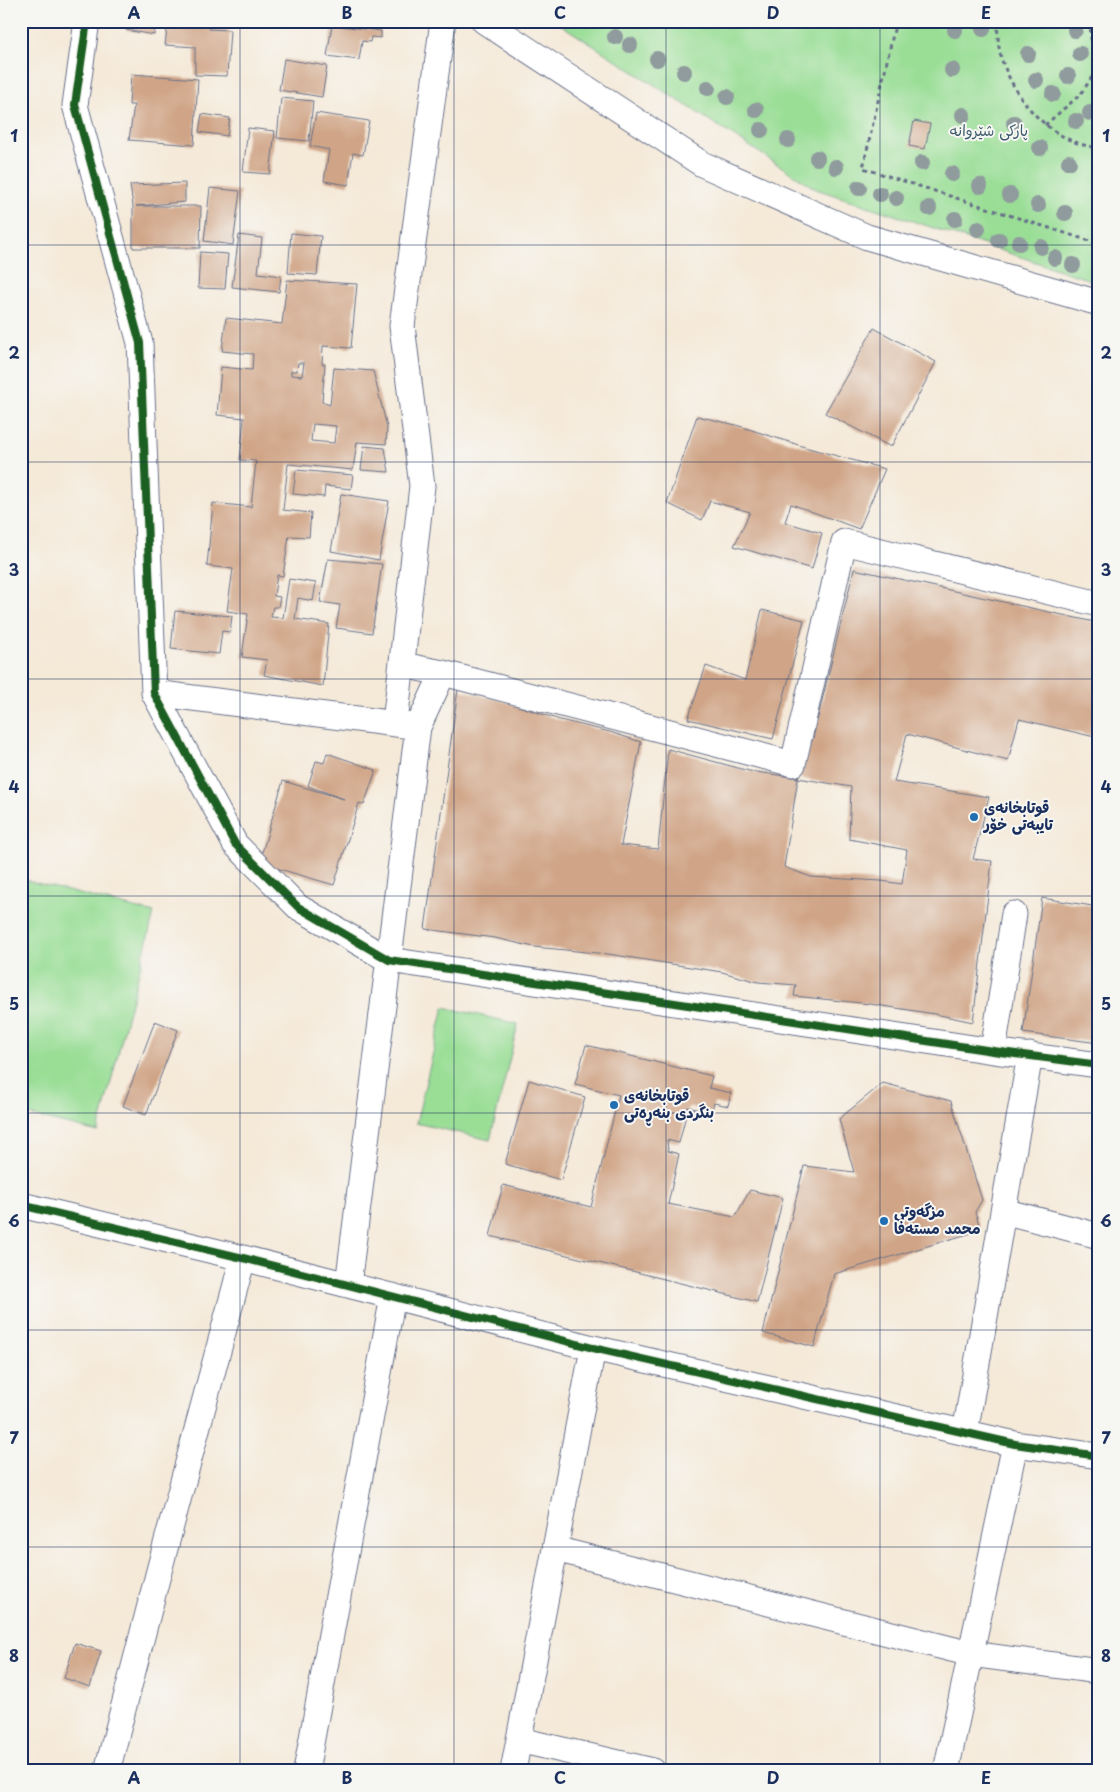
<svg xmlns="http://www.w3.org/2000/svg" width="1120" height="1792" viewBox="0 0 1120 1792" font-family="'Playpen Sans','Playpen Sans Arabic',sans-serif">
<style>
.green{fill:#9ade96;stroke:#5a867a}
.building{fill:#d0a587;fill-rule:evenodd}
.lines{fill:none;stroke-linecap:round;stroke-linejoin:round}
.minor-casing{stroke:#677089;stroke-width:27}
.path{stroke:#677089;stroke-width:3;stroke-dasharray:4 4;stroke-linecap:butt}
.minor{stroke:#fff;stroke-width:25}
.cycleway-casing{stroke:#f6f6f2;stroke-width:11}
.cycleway{stroke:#1b5e20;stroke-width:8}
.tree{fill:#8f9b9d}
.grid{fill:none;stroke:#1b2f5e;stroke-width:1;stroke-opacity:0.55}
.poi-dot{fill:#1f6fb2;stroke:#f6f6f2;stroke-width:2}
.labels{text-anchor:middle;stroke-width:4;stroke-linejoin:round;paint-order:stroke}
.park-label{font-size:15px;fill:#3b5b6c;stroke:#f6f6f2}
.poi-label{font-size:15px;font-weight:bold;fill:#1b2f5e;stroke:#f6f6f2;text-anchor:start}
.neatline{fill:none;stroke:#1b2f5e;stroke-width:2}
.grid-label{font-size:16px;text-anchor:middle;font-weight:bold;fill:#1b2f5e}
</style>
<rect width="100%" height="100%" fill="#f6f6f2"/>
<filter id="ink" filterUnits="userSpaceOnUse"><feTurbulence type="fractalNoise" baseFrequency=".02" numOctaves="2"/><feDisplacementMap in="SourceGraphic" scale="10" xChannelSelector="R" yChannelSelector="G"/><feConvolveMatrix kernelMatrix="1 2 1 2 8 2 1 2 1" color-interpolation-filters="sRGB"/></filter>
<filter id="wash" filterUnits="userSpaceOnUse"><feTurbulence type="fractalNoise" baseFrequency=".0096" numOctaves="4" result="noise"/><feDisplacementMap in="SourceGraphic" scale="20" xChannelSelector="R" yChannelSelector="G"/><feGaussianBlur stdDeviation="1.12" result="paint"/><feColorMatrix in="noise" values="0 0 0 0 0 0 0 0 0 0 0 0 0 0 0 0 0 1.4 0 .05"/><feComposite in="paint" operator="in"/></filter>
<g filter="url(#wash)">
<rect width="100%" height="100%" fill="#f5e9d8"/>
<path class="green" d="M555,21h544v262l-283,-94z
M21,879l133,34 -56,219 -77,-19z
M444,1007l74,17 -28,116 -74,-17z"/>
<g id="blocks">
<path class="building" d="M128,21h28l-2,14 -28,-5z
M168,21h42l-1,8 21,1 -3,46 -32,-1v-28l-30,-2z
M334,21h51l-1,7 -50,-5z
M332,25l49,6v7l-10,-1 -1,5 -8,-1 -3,19 -32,-4z
M284,59l43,7 -5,31 -43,-7z
M131,74l67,5 -4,66 -65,-5 5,-35h-5z
M281,98l32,3 -4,40 -32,-3z
M316,113l53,8 -6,34 -10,-2 -5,32 -24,-4 5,-31 -19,-4z
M202,114l28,4 -3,18 -28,-4z
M914,121l16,3 -5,25 -16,-3z
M248,128l27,3 -5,43 -27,-2z
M185,183v19l-49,4h65l-1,42h-67v-42l-3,-21z
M210,188l30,3 -7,54 -29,-4z
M291,233l30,3 -4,39 -29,-2z
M239,235l23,3 -4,35 23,3 -2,16 -47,-5z
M200,252l28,2 -3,35 -27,-1z
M287,280l70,4 -6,64 -28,-2 -1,18h3l-3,38 8,3 4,-37 39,3 14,56 -1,17 -29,-2 -4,28 -65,-6 -5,46 28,3 -2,24 -20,-1 -6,40 -6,-1 -3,21 6,1 -2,10h-5l-2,10 12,1 6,-39 27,4 -3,18 -15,-3 -3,21 34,5 -6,62 -59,-11 3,-15 -25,-3 6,-43 -21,-3 6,-42 -26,-3 6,-63 38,4 5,-46 -16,-1 4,-42 -27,-3 4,-48 31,3 1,-16 -31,-3 4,-33 56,6zM298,363h6l-2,13 -11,-1v-4h6zM313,424l23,2 -2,17 -23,-2z
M874,328l62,34 -45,85 -66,-34z
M697,416l39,9 72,23 77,21 -26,60 -68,-25 -6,18 37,11 -10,36 -78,-23 16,-34 -40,-11 -8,19 -35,-17z
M364,446l21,2 4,24 -28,-2z
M296,470l57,5 -2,14 -26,-3 -1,11 -31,-3z
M341,494l48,7 -10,59 -48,-9z
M328,559l54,5 -10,69 -36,-5 4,-23 -20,-3z
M854,569l245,54v115l-80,-19 -11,42 -101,-27 -13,48 95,15 -16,62 19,2 -19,161 -38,-8 -65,-10 -76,-8 2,-11 -38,-3 -36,-10 -114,-18 -74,-7 -39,-9 -70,-9 33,-240 51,14 51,17 50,12 31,10 -20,103 37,4 10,-100 81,22 49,7 -14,89 27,10 70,4 21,3 5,-34 -58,-11 2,-52 -53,-9 15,-40z
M762,610l42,10 -31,119 -85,-20 18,-53 39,14z
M175,611l57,5 -2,16 -8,-1 -3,23 -48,-5z
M327,753l49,17 -12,35 -5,-2 -25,82 -75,-22 24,-82 61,18 -36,-13 8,-25 8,2z
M1042,898l57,9v136l-76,-10z
M155,1021l23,9 -32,85 -23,-9z
M586,1045l126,31 -3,12 22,5 -3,13 -14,-3 -3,10 -23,-6 -9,36 -12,-3 1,11 11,3 -11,50 67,13 15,-27 33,8 -26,104 -267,-66 13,-51 88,22 28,-112 -44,-11z
M529,1080l56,17 -24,83 -56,-16z
M883,1083l68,18 31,99 -7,12 6,18 -147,44 -20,73 -51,-14 41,-167 50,6 -15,-53z
M75,1643l26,8 -11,36 -26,-9z"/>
</g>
</g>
<g filter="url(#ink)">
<use href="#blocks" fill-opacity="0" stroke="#677089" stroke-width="1"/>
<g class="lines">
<g class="minor-casing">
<path id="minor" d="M87,21l-12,84 65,238 14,350 81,151 63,63 91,53 604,91 106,14
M484,21l218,143 165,73 232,66
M402,665l41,8 350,91 51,-222 255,62
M154,693l258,33
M395,723l27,-237 -20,-160 41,-305
M993,1051l21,-137
M21,1205l222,53 350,90 422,96 84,12
M1003,1211l96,25
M348,1285l70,-558 25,-54
M965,1433l65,-378
M555,1549l416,105 128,17
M519,1740l134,31
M107,1771l53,-204 83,-309
M306,1771l87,-475
M513,1771l80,-423
M946,1771l69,-327"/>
</g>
<path class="path" d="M896,21l-33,147 236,76
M997,21c1,13 1,30 6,42 15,41 50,80 96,85
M1092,21c-3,12 -2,23 7,32
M1045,125l36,-31 18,-28"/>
<use href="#minor" class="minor"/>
<g class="cycleway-casing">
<path id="cycleway" d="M87,21l-12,84 65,238 14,350 81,151 63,63 91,53 604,91 106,14
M21,1205l222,53 350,90 422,96 84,12"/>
</g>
<use href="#cycleway" class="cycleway"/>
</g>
<g class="tree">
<circle cx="983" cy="29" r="8"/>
<circle cx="955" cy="30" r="8"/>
<circle cx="1075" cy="30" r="8"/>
<circle cx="615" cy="37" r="8"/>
<circle cx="630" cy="45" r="8"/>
<circle cx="1028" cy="54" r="8"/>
<circle cx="1080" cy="54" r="8"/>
<circle cx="657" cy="59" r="8"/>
<circle cx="952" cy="70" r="8"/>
<circle cx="684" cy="72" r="8"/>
<circle cx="1068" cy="76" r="8"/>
<circle cx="1036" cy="80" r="8"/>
<circle cx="708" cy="88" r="8"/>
<circle cx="1053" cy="94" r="8"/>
<circle cx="727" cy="97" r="8"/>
<circle cx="756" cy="110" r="8"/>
<circle cx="1090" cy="113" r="8"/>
<circle cx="963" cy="115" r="8"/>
<circle cx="1076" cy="121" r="8"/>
<circle cx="1014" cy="123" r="8"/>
<circle cx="761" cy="130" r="8"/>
<circle cx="788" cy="140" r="8"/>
<circle cx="1040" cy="148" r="8"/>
<circle cx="817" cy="158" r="8"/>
<circle cx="1069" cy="162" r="8"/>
<circle cx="922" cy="163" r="8"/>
<circle cx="836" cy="167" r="8"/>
<circle cx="952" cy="174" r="8"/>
<circle cx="980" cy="186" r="8"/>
<circle cx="859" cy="188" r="8"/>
<circle cx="880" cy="194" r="8"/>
<circle cx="1010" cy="195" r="8"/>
<circle cx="896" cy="198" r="8"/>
<circle cx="1038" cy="205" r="8"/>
<circle cx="929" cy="208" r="8"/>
<circle cx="1065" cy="213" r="8"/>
<circle cx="955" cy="219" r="8"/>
<circle cx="978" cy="229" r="8"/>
<circle cx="999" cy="240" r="8"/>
<circle cx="1019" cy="243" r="8"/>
<circle cx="1041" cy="247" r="8"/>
<circle cx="1055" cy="258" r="8"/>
<circle cx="1073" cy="265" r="8"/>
</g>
</g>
<path class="grid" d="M240,21v1750M454,21v1750M666,21v1750M880,21v1750M21,245h1078M21,462h1078M21,679h1078M21,896h1078M21,1113h1078M21,1330h1078M21,1547h1078"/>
<g class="poi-dot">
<circle cx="974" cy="817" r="5"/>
<circle cx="614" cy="1105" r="5"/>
<circle cx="884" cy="1221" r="5"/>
</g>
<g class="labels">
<g class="park-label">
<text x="989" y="136">پارکی شێروانە</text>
</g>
<g class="poi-label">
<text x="984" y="813">قوتابخانەی<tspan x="984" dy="17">تایبەتی خۆر</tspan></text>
<text x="624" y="1101">قوتابخانەی<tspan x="624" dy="17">بنگردی بنەڕەتی</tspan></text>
<text x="894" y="1217">مزگەوتی<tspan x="894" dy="17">محمد مستەفا</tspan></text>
</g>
</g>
<rect width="1120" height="1792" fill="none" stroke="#f6f6f2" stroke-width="55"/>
<rect x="28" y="28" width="1064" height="1736" class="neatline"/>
<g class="grid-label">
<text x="134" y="19">A</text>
<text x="347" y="19">B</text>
<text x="560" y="19">C</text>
<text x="773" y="19">D</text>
<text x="986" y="19">E</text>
<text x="14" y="142">1</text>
<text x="1106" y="142">1</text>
<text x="14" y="359">2</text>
<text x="1106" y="359">2</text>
<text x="14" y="576">3</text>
<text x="1106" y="576">3</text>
<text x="14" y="793">4</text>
<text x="1106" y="793">4</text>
<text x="14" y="1010">5</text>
<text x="1106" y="1010">5</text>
<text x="14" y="1227">6</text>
<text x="1106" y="1227">6</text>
<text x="14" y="1444">7</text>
<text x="1106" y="1444">7</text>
<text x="14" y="1662">8</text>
<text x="1106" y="1662">8</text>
<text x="134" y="1784">A</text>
<text x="347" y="1784">B</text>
<text x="560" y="1784">C</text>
<text x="773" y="1784">D</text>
<text x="986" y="1784">E</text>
</g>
</svg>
